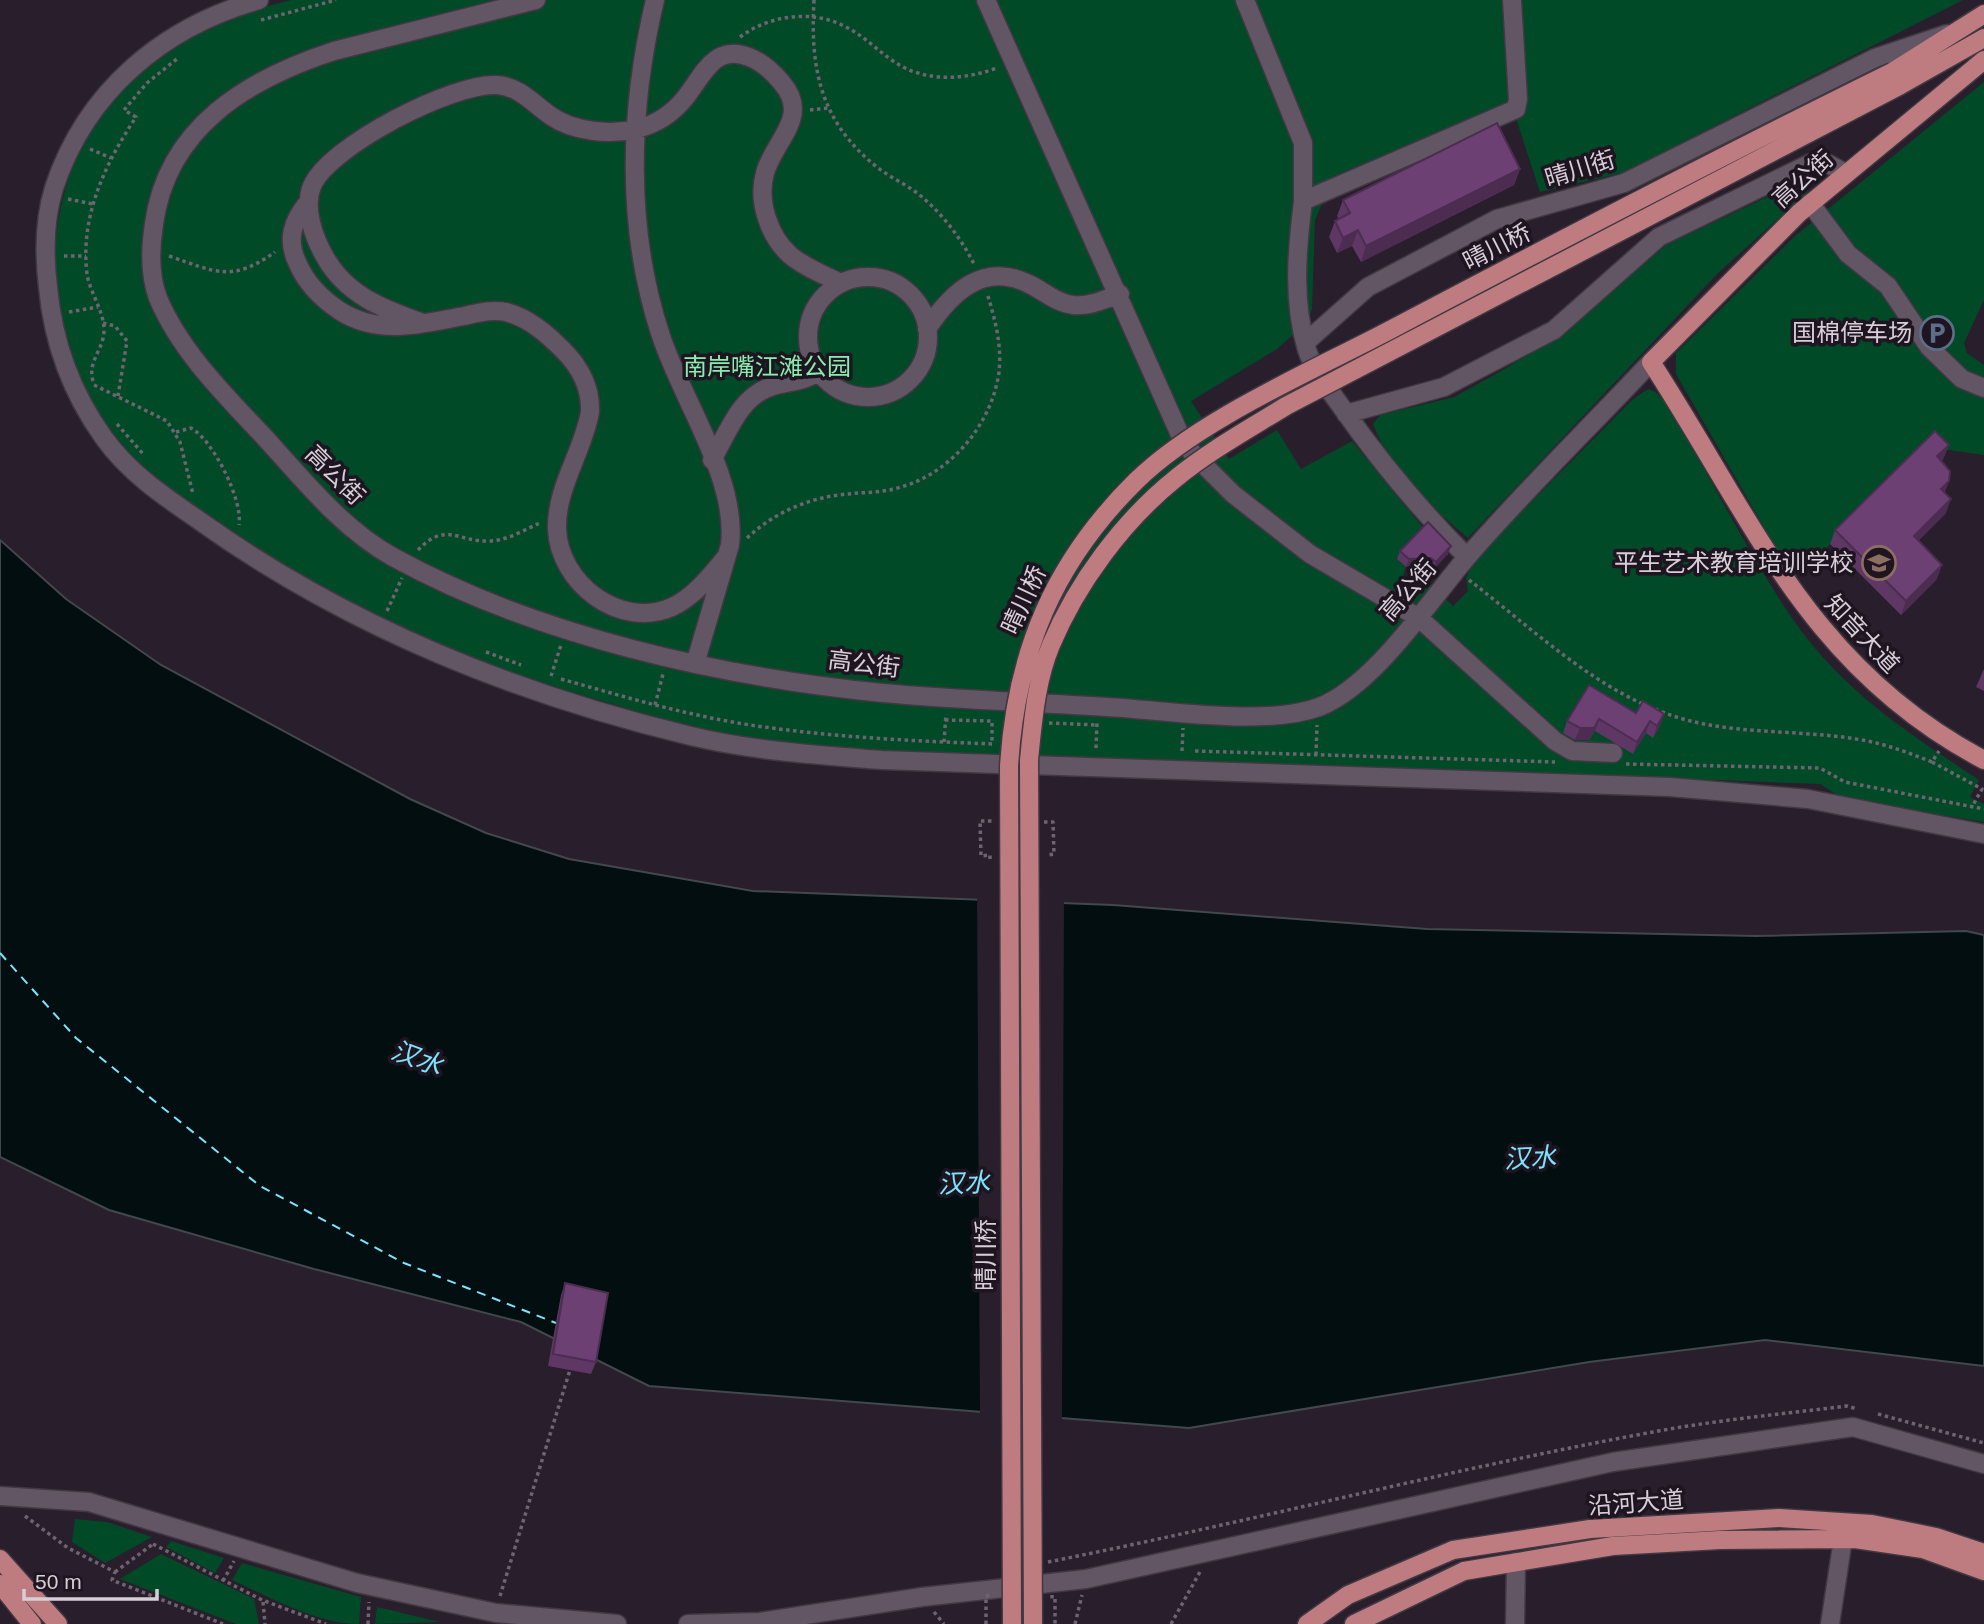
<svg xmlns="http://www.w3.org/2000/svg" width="1984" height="1624" viewBox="0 0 1984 1624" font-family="Arial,'Noto Sans SC',sans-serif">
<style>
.green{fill:#004a28}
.water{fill:#030e11;stroke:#42484c;stroke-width:2}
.pier{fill:#291e2b}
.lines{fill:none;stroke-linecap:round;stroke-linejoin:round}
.ferry{stroke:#7be5fd;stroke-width:2;stroke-dasharray:9 7;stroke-linecap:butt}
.minor-casing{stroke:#413842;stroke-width:21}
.major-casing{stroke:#413842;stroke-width:21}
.path{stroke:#6e646f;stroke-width:3.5;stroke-dasharray:3.5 3.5;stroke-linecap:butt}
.minor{stroke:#625564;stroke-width:18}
.major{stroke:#be7b80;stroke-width:18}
.major-bridge-casing{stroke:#413842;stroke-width:21;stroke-linecap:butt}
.path-bridge{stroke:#6e646f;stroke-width:3.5;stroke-dasharray:3.5 3.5;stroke-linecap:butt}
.major-bridge{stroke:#be7b80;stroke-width:18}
.wall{fill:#5e3764}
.shaded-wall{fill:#4c2d51}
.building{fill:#6d4074;stroke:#4c2d51;stroke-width:2}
.labels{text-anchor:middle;stroke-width:7;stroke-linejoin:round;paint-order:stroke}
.street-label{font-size:24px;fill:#d6cfd7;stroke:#1f1521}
.poi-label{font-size:24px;fill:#d6cfd7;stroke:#1f1521;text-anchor:end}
.park-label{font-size:24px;fill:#89edaf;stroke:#1f1521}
.water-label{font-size:26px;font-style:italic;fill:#7be5fd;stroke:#1f1521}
</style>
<rect width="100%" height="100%" fill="#291e2b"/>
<path class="green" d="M291,0h1672l-341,173 -82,19 -29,-89 -170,70 -10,9 -16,38 -3,90 -7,14 -28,25 -86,52 38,58 48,-29 24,39 51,-28 73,89 -28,29 9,8 -5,16 29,1 23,22 15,-15 -2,-13 8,-18 158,-160 16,-11 6,2c18,14 29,42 41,62 28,49 54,99 85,147 54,86 117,125 199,180l-9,17 14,7v18l-142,-24 -22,-14c-217,-8 -434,-17 -651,-24 -154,-4 -310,0 -461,-29 -31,-6 -61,-17 -92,-26 -149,-42 -289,-103 -416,-194 -32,-23 -66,-44 -90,-76 -51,-70 -69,-164 -44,-248 22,-75 84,-138 157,-167 21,-9 45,-14 68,-20z
M1984,82v218l-20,43 3,10 17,12v90l-42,-6 -8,-7 -129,127 -21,-7 -108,-188v-21l119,-117z
M1803,180l6,6 -2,7 -88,79 -251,266c-36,-30 -78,-68 -95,-114l7,-9 74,-18 47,-26 66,-40 99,-86z
M75,1519l32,3 45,15 -47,26 -33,-21z
M171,1541l53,17 -9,15 -49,-26z
M161,1554l93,45 5,25h-23l-116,-45z
M242,1563l119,34 -2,27c-43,0 -89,-27 -127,-44z
M377,1607l63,15 -65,2z"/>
<path class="water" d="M0,540l66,59 95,66 249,134 76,34 83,26 184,32 360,14 314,24 329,7 210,-5 18,4v431l-219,-26 -176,22 -400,66 -540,-42 -128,-64 -207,-53 -205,-59 -109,-53z"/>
<path class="pier" d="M977,896l87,3 -2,523 -82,-7z"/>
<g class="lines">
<path class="ferry" d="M0,953l76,85 184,148 144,77 152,60"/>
<g class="minor-casing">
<path id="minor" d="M259,0c-96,27 -173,91 -205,188 -10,32 -10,66 -6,99 5,55 23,105 56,151 25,35 61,59 96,83 147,105 316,173 491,215 62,15 127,19 191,24l788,27 138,12 176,35
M536,0l-202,51c-86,28 -167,76 -180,173 -4,25 -5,50 4,74 23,55 70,100 110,143 37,41 76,89 125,116 144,79 327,120 490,136 75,7 149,9 224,14 58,3 158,20 212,0 55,-21 111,-107 149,-151 58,-67 122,-129 183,-194
M655,0c-26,109 -30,228 6,336 21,64 77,143 69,209l-35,119
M986,0l195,437 12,17 40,40 77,60 109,64 136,123 17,10 41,2
M1245,0l58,143v58
M309,201c-17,20 -23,39 -11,63 9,21 24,35 42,47 40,25 81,13 124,5 14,-3 28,-7 42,-4 23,6 41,22 57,38 17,17 28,38 27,62 -7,40 -34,75 -33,117 2,54 63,101 115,78 22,-10 39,-32 54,-50
M1810,203l38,51 40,32 41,61 33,32 22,9
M808 337a60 60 0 1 1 120 0a60 60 0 1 1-120 0Z
M423,323c-40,-14 -77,-28 -98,-66 -11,-19 -22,-49 -13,-71 17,-40 142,-104 185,-101 24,2 35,18 54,31 23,16 59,19 86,13 20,-5 36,-16 48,-31 18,-22 29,-55 64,-41 13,5 24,15 33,26 29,34 -8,57 -17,90 -8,28 4,63 25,82 14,12 34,20 51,28
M927,329c24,-36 56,-68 102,-45 15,7 27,19 44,21 16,2 32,-6 47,-11
M1306,342l62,-55 129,-68 127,-36 251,-125 72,-24
M1346,414l98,-27 110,-57 105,-93 154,-75 10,-1 22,12
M712,460c16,-27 28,-65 61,-74 16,-5 32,-4 46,-15
M1467,557c-46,-46 -86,-94 -124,-148 -13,-18 -29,-38 -36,-59 -15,-50 -10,-100 -4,-149l213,-92 2,-10 -6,-99
M0,1496l89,6 268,81 139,30 121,11
M688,1624l72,-2 162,-25 164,-18 527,-117 240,-35 131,37
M1515,1624l1,-62
M1830,1624l13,-85"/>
</g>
<g class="major-casing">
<path id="major" d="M1984,60l-185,153 -148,149c102,157 158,306 333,398
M1892,72l92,-58
M1899,86l85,-48
M0,1559l58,65
M0,1584l32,40
M1307,1624l41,-29 105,-45 137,-21 189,-11 93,6 64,13 48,16
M1354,1624l110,-53 149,-25 107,-6 135,-1 68,10 61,22"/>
</g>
<path class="path" d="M814,0c-4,68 6,122 63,167 11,9 24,15 36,23 25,18 47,46 61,74
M261,20l75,-20
M740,37c29,-22 73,-28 106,-10 26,13 43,38 72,46 26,8 54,4 79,-5
M810,110l18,-2
M90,149l21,9
M68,199l25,5
M64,256h22
M169,256c47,16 62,27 106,-4
M69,312l29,-5
M103,323l12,3 12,15 -9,55
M93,381c-6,-20 11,-31 11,-51 0,-19 -14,-37 -17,-56 -7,-58 18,-110 49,-157l-12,-7 23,-27 31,-25
M94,385l73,36 13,21 13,52
M117,424l27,31
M176,432l15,-4c22,12 52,72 48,97
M747,538c28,-26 63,-41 101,-44 17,-2 35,-1 53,-7 50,-14 91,-63 98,-115 3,-27 -4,-53 -12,-79
M418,550c28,-29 39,-8 71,-9 17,0 35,-11 51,-18
M1469,580c56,43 112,96 176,125
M387,611l15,-33
M486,652l35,13
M551,676l10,-31
M561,679c61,17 121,35 183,45 83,13 167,17 251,20
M655,705l8,-31
M1655,709c64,28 134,19 201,30 27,4 51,13 76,23l7,-11
M944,742l2,-28
M1096,748l1,-26
M1182,751l1,-23
M1195,751l360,11
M1316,755l1,-30
M1932,762l50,27 -9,16
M1626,764l194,4 25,14 139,27
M1878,1414l106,29
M25,1516l43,32 47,24 -3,8 111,44
M153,1544l109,56 64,24
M1048,1562c202,-40 402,-93 605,-130 64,-12 129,-18 194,-26l10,3
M115,1572l38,-28
M223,1581l11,-20
M500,1596l70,-226
M263,1602l2,22
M934,1612l10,12
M368,1624l1,-22
M1075,1624l7,-29
M1171,1624l30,-54"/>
<use href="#minor" class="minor"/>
<use href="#major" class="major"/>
<g class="major-bridge-casing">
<path id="major-bridge" d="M1012,1624l-3,-858c7,-114 45,-204 127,-285 62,-61 176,-110 254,-151 167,-88 333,-175 502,-258
M1033,1624l-4,-864c4,-39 7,-79 22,-115 26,-62 72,-124 124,-166 34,-28 74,-50 111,-73l613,-320"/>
</g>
<path class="path-bridge" d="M945,720l47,1v22
M1049,723l48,2
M1044,822h9l1,32 -6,1
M990,859v-4l-9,1 -1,-35h12
M1052,1595v4h3v25
M986,1624v-28l7,-1"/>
<use href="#major-bridge" class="major-bridge"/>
</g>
<path class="wall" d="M1520,169l-6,16 -153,77 -9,-16 -15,7 -8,-16 6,-16 4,-2 -2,-3 6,-16z
M1949,445l-6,14 -1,2 4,52 -28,28 19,38 -36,36 -71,-71 5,-14z
M1400,551l48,3 -15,16 -5,-4 -22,1 -9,-8z
M1984,669v22l-8,-4z
M1636,713l24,13 -7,12 -7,-5 -13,21 -38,-23 -6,9h-14l-12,-7 4,-12z
M565,1283l31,79 -5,12 -43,-8 13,-71z"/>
<path class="shaded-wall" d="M1520,169l-6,16 -153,77 5,-16z
M1358,230l-6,16 -15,7 6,-15z
M1949,445l-6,14 -11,12 5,-15z
M1949,481l-5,14 -3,-6z
M1951,499l-5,14 -37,37 5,-14z
M1451,546l-3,8 -15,16 3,-8z
M1431,558l-3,8 -22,1 3,-8z
M1942,565l-5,14 -36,36 5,-14z
M1664,714l-4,12 -7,12 4,-12z
M1599,719l-4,12 -6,9h-14l5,-12z
M1650,721l-4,12 -13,21 4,-12z"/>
<path class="building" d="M1497,123l23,46 -154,77 -8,-16 -15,8 -8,-17 15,-8 -7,-13z
M1935,431l14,14 -12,11 13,15 -1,10 -8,8 10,10 -37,37 28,29 -36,36 -71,-71z
M1428,522l23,24 -15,16 -5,-4 -22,1 -9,-8z
M1589,685l47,28 7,-12 21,13 -7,12 -7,-5 -13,21 -38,-23 -5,9h-14l-13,-7z
M565,1283l43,10 -12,69 -43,-8z"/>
<defs>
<g id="parking-ring" transform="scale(1.75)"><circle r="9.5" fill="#1f1521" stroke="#5c6f8a" stroke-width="1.5"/><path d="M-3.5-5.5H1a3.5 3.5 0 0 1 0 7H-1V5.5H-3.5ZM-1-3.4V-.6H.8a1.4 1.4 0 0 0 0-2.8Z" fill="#5c6f8a"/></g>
<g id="university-ring" transform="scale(1.75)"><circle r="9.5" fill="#1f1521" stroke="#8d6e63" stroke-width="1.5"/><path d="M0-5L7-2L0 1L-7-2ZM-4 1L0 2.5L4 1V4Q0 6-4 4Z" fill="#8d6e63"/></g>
</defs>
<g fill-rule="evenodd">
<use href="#parking-ring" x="1937" y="333"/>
<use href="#university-ring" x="1879" y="563"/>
</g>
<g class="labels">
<g class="street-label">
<text transform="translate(1580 169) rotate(-17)" y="8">晴川街</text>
<text transform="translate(1803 179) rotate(-42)" y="8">高公街</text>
<text transform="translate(1497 247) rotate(-27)" y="8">晴川桥</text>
<text transform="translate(335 475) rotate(45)" y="8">高公街</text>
<text transform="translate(1408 590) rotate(-49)" y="8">高公街</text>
<text transform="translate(1024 600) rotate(-65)" y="8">晴川桥</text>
<text transform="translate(1862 634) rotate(47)" y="8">知音大道</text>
<text transform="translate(864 664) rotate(7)" y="8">高公街</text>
<text transform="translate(986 1255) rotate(-90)" y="8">晴川桥</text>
<text transform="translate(1636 1503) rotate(-4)" y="8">沿河大道</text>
</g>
<g class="poi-label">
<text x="1912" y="341">国棉停车场</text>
<text x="1854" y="571">平生艺术教育培训学校</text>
</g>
<g class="park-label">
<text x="767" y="375">南岸嘴江滩公园</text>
</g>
<g class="water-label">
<text transform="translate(417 1058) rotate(20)" y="9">汉水</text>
<text transform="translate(1530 1158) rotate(-3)" y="9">汉水</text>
<text transform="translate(964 1183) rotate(-2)" y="9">汉水</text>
</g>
</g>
<path d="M24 1589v10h133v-10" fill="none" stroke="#d6cfd7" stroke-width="3.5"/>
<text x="35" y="1589" font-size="21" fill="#d6cfd7" stroke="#1f1521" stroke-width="5" paint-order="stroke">50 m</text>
</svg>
